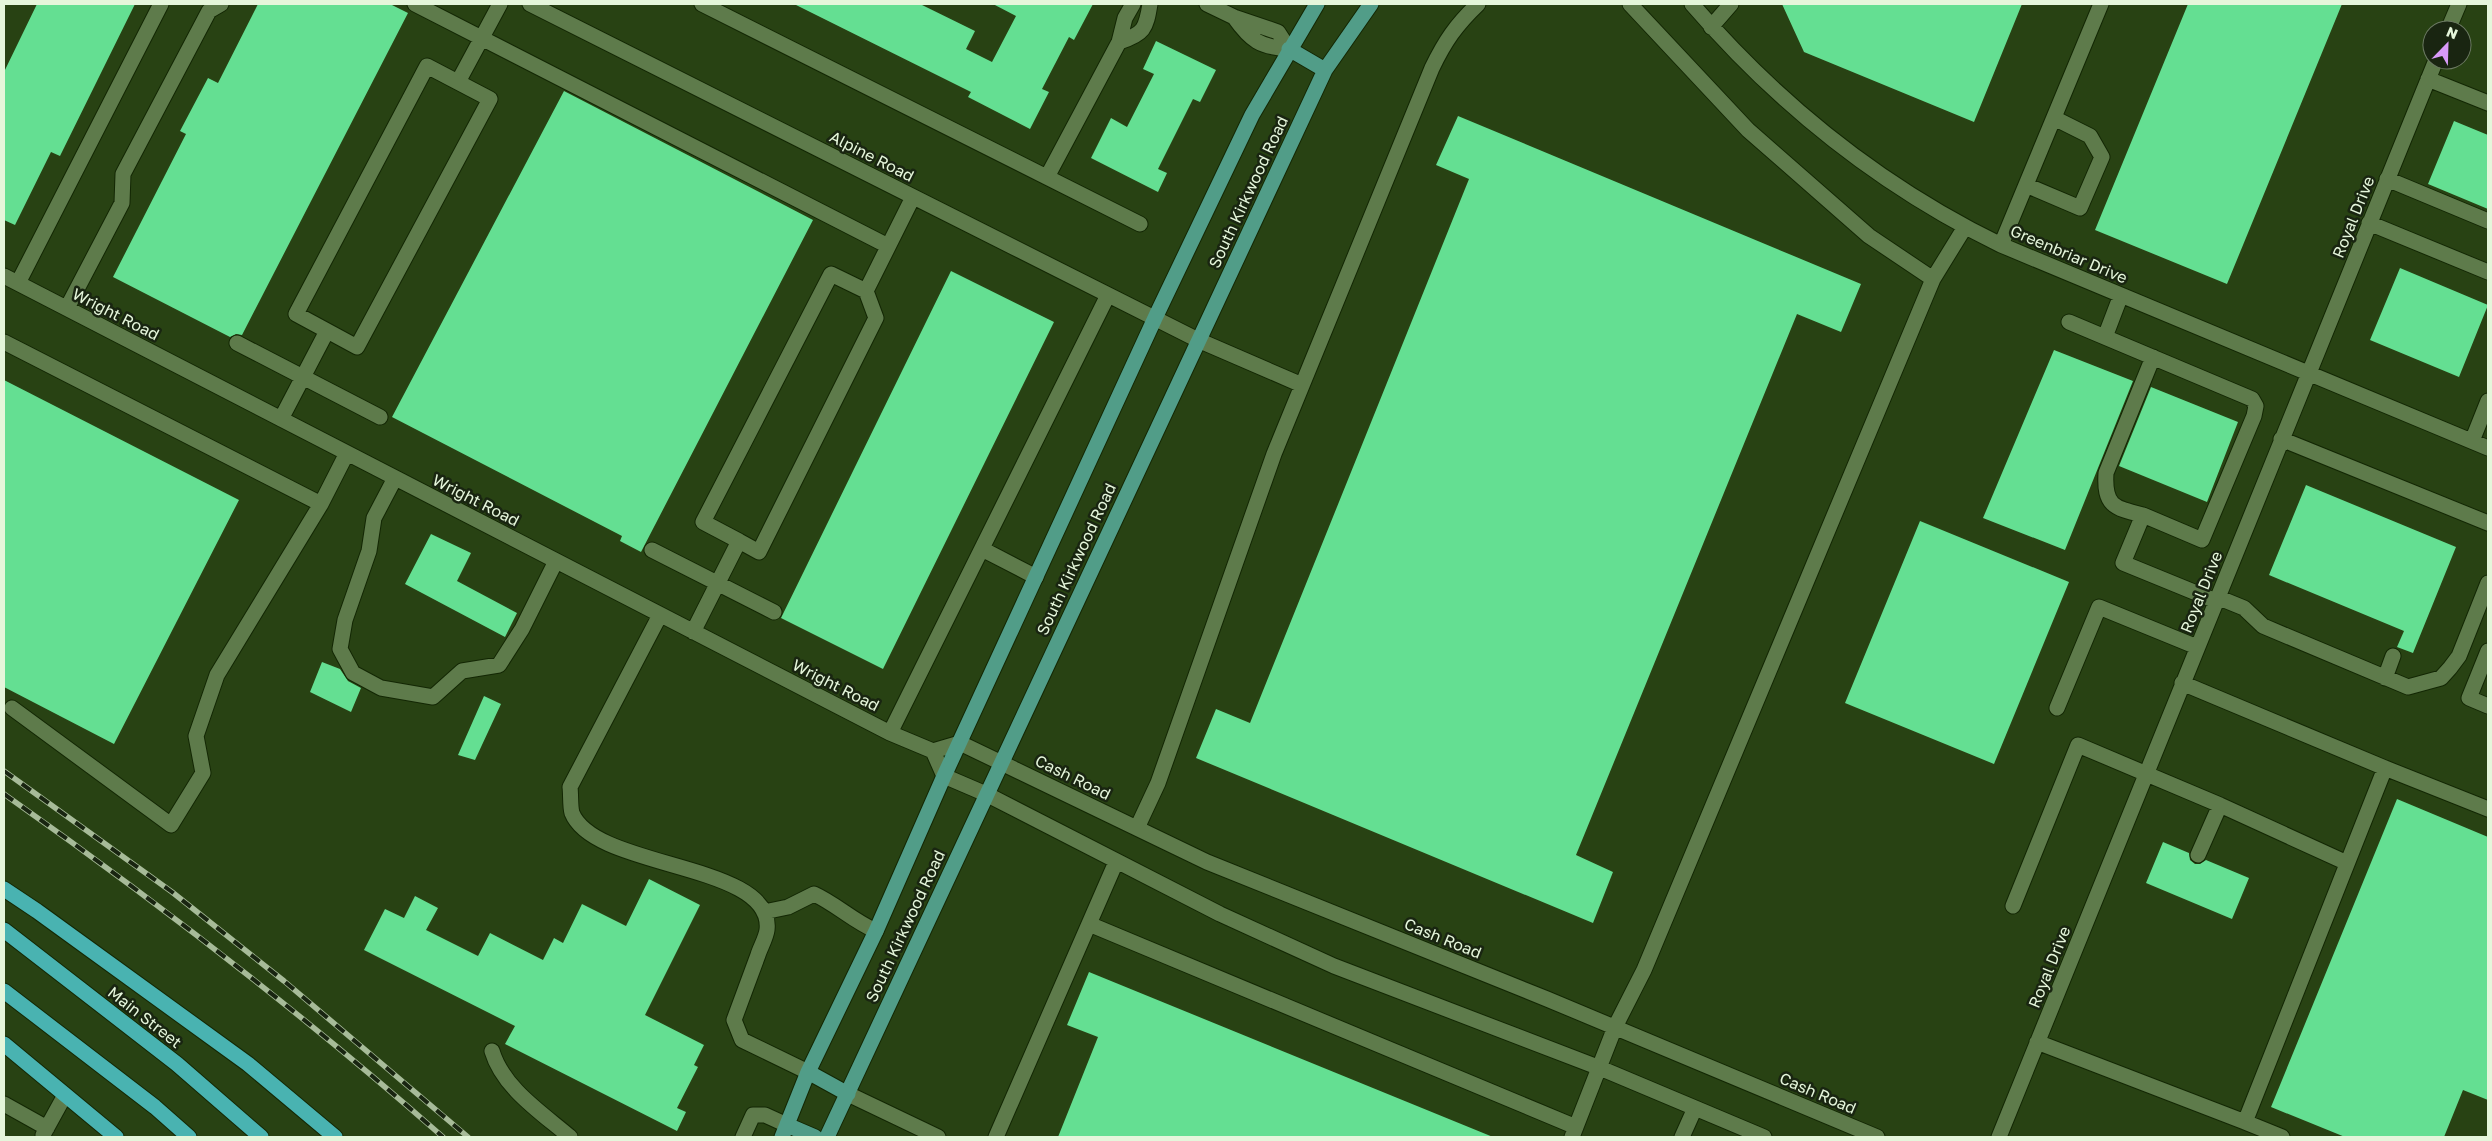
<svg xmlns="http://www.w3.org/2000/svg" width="2492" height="1141" viewBox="0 0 2492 1141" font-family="'Golos Text',sans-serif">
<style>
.building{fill:#64df92}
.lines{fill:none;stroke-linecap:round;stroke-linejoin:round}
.minor-casing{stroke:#132704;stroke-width:17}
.major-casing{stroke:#132704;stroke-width:17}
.highway-casing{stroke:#132704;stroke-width:17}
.minor{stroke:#5e7b4b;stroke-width:15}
.major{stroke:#519d88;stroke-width:15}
.highway{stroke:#49b3b1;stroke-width:15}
.rail-casing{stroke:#a7bb99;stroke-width:5.5}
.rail{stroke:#192511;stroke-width:4;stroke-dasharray:11;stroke-linecap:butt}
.labels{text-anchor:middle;stroke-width:5;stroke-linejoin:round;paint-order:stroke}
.street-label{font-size:16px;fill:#e5f6db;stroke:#192511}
</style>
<rect width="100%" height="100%" fill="#284213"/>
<path class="building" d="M37,4h98l-75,152 -9,-4 -36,73 -11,-5v-148z
M258,4h132l18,9 -166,322 -6,-1 -6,3 -117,-60 73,-143 -6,-3 28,-53 10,5z
M794,4h126l55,27 -9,18 26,13 24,-46 -23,-12h100l-19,36 -5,-3 -27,52 7,3 -19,37 -62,-32 3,-5z
M1782,4h240l-48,118 -170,-70z
M2188,4h154l-115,280 -132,-54z
M1156,41l60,29 -16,32 -7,-3 -35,70 9,4 -9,19 -67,-34 20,-40 16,9 27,-53 -11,-5z
M564,91l249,129 -172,332 -21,-11 2,-5 -230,-119z
M1458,116l403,168 -20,48 -44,-18 -221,541 37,17 -20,51 -397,-165 20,-49 34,14 219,-544 -33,-14z
M2454,121l34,14v74l-60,-25z
M2400,268l88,37 -29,72 -89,-37z
M951,271l103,51 -171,347 -102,-51z
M2054,350l79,31 -68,169 -82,-32z
M4,380l235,120 -125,244 -110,-57z
M2151,387l87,35 -31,80 -88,-36z
M2306,485l150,62 -43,106 -16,-6 7,-16 -135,-56z
M1920,521l149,61 -75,182 -149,-61z
M431,534l40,19 -14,28 60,32 -12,24 -100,-53z
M322,662l18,7 8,12 13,7 -10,24 -41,-20z
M484,696l17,8 -26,56 -17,-5z
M2397,799l91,38v263l-25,-10 -19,47h-99l-74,-30z
M2163,842l26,11 1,7 5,4h5l6,-4 43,18 -17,41 -86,-36z
M649,879l51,26 -55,110 59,30 -10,20 4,2 -21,41 9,4 -9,19 -172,-87 10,-18 -151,-76 21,-41 19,9 11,-22 23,12 -12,22 52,26 12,-23 53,27 11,-22 9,5 19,-39 44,22z
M1089,972l404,165h-435l40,-100 -31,-12z"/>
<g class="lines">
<g class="minor-casing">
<path id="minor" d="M415,4l473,242
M530,4l668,336 104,45
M702,4l438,220
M1207,4l27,13
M1630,4l118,126 121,106 64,43
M1692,4c86,100 190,183 309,241l487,203
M1234,17l44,15 11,17c-29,-2 -38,-8 -55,-32z
M1711,27l20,-23
M2448,30l11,-26
M1119,42c25,-8 27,-13 31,-38
M427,66l63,33 -133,248 -61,-33z
M2428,79l60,24
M458,82l42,-78
M1047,177l72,-135 6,-24 8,-14
M2387,179l101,42
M2026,185l54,23 22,-51 -12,-21 -36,-18
M2369,223l119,49
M2001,245l100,-241
M4,276l886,457 43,18 27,-8 247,119 340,137 330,138
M18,283l143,-279
M67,308l55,-105 1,-29 86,-163 12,-7
M2069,322l183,77 4,7 -2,10 -52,124 -59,-25 -20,48 93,38
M2105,337l16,-42
M4,342l317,162 26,-51
M237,343l143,74
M281,419l46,-88
M2281,439l207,84
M2472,441l16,-40
M395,478l-21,40 -5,33 -24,69 -5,29 13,24 28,15 52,9 29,-26 37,-6 23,-36 34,-68
M2143,515c-29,-7 -39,-9 -37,-42l47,-116
M739,541l20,11 117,-234 -10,-27
M982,549l54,28
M652,550l122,62
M2217,597l27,11 19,18 145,61 33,-9 9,-10 9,-12 29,-73
M660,615l-90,172c1,7 0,19 2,26 23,57 203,49 195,117 -1,8 -7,18 -9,25 -8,22 -16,43 -24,65l8,20 66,32
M693,632l46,-91 -36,-19 128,-248 35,17 47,-94
M2488,651l-19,47 19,8
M2385,678l8,-22
M12,708l159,117 32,-52 -7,-37 21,-61 104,-171
M2057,708l42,-101 98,40
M890,733l218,-438
M933,751l11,25 42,18 234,120 114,52 266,102 164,69
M2385,768l103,41
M2220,805l127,58
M1137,828l21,-45 116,-329 158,-386c13,-27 24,-43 46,-64
M2013,906l65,-161 142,60 -22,50
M764,912l24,-5 26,-13c22,10 39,27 62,37
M1089,924l487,203
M2037,1042l208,80 140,-354 -203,-85
M492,1051c11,37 50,62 78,86
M848,1094l90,43
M4,1104l43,24
M2245,1122l37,15
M43,1135l22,-40
M743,1137l10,-22h12l22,10
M996,1137l120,-275
M1572,1137l43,-110 29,-57 289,-691 32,-52
M1682,1137l13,-29
M1999,1137l437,-1077"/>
</g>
<g class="major-casing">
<path id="major" d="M1289,49l36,21
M808,1072l40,22
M787,1125l28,12
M782,1137l26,-65 68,-141 68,-155 211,-458 97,-203 65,-111
M827,1137l498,-1067 46,-66"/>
</g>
<g class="highway-casing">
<path id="highway" d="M4,889l33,22 211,153 87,73
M4,930l173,134 84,73
M4,991l151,116 34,30
M4,1044l112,93"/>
</g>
<use href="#minor" class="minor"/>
<use href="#major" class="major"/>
<use href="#highway" class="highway"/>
<g class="rail-casing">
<path id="rail" d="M4,771l168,121 112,89 184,156
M4,794c152,107 299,220 439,343"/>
</g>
<use href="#rail" class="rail"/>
</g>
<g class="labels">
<g class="street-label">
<text transform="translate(872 156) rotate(27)" y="6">Alpine Road</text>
<text transform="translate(1248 192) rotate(-65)" y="6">South Kirkwood Road</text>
<text transform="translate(2353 217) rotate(-68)" y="6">Royal Drive</text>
<text transform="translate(2069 254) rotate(23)" y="6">Greenbriar Drive</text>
<text transform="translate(116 314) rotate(27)" y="6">Wright Road</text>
<text transform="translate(476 500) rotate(27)" y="6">Wright Road</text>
<text transform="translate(1076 559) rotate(-65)" y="6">South Kirkwood Road</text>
<text transform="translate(2201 592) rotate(-68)" y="6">Royal Drive</text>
<text transform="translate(836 685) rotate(27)" y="6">Wright Road</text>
<text transform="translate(1073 777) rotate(26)" y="6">Cash Road</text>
<text transform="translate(905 926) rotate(-65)" y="6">South Kirkwood Road</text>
<text transform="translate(1443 938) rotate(22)" y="6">Cash Road</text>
<text transform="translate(2049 967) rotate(-68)" y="6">Royal Drive</text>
<text transform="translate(145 1017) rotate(38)" y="6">Main Street</text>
<text transform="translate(1818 1093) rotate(23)" y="6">Cash Road</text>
</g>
</g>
<rect width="2492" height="1141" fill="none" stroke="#e5f6db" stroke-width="10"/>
<g transform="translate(2447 45) rotate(23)"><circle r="24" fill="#192511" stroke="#6b7962"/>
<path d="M0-4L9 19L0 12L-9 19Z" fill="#d89af8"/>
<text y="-8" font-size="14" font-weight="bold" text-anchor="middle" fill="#e5f6db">N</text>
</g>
</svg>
